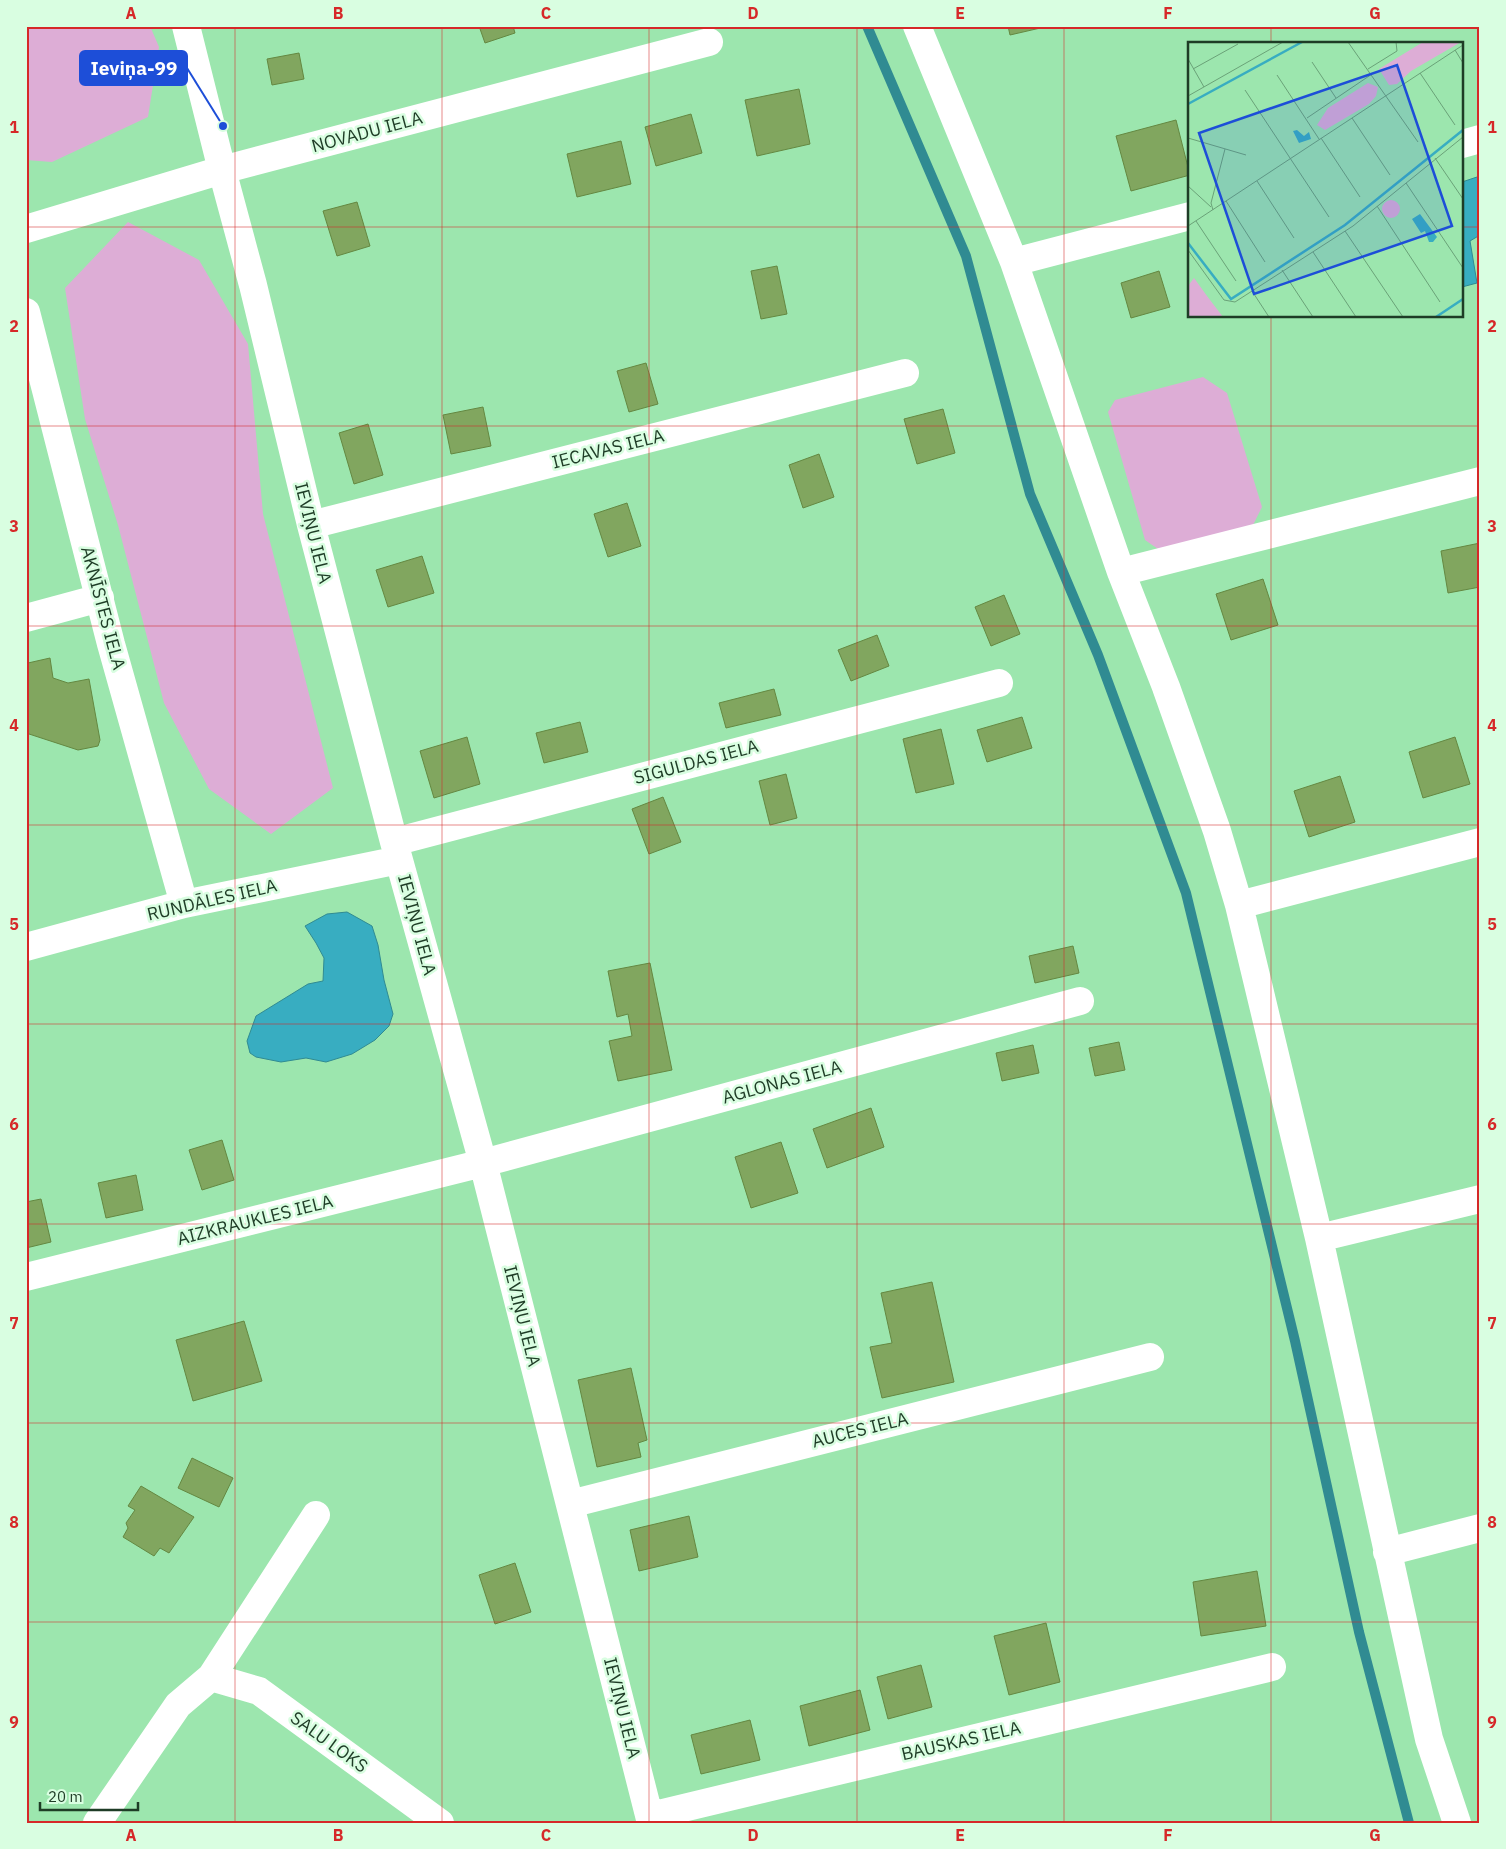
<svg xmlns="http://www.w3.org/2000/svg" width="1506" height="1849" viewBox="0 0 1506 1849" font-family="'IBM Plex Sans',sans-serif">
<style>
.green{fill:#ddadd6}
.water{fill:#38adc1;stroke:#308b92}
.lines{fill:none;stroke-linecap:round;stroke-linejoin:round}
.stream{stroke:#308b92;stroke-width:10}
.building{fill:#81a65f;stroke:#648841}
.minor{stroke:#fff;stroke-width:28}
.grid{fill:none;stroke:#d62828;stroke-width:1;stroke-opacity:0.55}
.labels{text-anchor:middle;stroke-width:5;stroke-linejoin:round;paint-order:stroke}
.street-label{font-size:18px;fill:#1e3c26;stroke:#d9fee1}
.inset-river{fill:none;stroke:#38adc1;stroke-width:2.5}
.inset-road{fill:none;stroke:#6aa278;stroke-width:1}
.view{fill:#1d4ed8;fill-opacity:0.15;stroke:#1d4ed8;stroke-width:2.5}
.inset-edge{fill:none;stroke:#1e3c26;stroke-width:2.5}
.leader{fill:none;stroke:#1d4ed8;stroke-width:2}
.callout-dot{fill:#1d4ed8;stroke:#d9fee1;stroke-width:2}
.callout{fill:#1d4ed8;stroke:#1d4ed8;stroke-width:2}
.callout-label{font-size:19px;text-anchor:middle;font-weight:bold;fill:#fff}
.neatline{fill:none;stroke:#d62828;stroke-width:2}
.grid-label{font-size:16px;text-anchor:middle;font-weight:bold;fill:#d62828}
</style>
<rect width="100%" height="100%" fill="#9ce6ae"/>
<path class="green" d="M26,26h124l9,21 -11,70 -96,45 -26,-2z
M128,222l71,38 49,84 15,170 70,274 -62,46 -62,-45 -45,-86 -46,-178 -33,-106 -20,-131z
M1203,377l24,16 35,114 -9,18 -95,24 -13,-9 -37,-128 7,-12z"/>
<path class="water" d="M1480,176v59l-10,6 7,42 -15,4v-105z
M347,912l25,14 6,19 6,35 9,34 -4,12 -14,14 -23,14 -26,8 -20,-4 -25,4 -25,-5 -6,-4 -3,-12 9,-25 52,-32 15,-3 1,-23 -8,-15 -11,-17 22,-12z"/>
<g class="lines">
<path class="stream" d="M867,26l99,230 64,238 68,161 88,238 109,448 64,291 50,191"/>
</g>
<path class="building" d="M479,26h34l2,7 -30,10z
M1008,26h41l-39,9z
M299,53l5,26 -32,6 -5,-26z
M799,89l11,55 -53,12 -12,-56z
M691,114l11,39 -46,13 -11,-39z
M1176,120l14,55 -59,16 -15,-55z
M621,141l10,43 -54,13 -10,-43z
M357,202l13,44 -33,10 -14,-45z
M777,266l10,48 -26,5 -10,-48z
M1159,271l11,36 -39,11 -10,-35z
M646,363l12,41 -29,8 -12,-41z
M483,407l8,39 -40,8 -8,-39z
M943,409l12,44 -38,11 -13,-45z
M368,424l15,51 -29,9 -15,-51z
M819,454l15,43 -31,11 -14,-43z
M627,503l14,43 -33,11 -14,-43z
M1480,543v44l-32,6 -7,-42z
M422,556l12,37 -46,14 -12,-37z
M1263,579l15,46 -47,15 -15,-46z
M1004,595l16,39 -29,12 -16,-39z
M877,635l12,31 -38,15 -13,-31z
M50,658l3,20 15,5 21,-4 11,61 -2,6 -20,4 -52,-17v-37l2,-4 -2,-26 2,-3z
M774,689l7,26 -55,13 -7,-25z
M1022,717l10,31 -45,14 -10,-32z
M580,722l8,30 -44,11 -8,-30z
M941,729l13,55 -38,9 -13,-54z
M467,737l13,47 -46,14 -14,-47z
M1455,737l15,47 -47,14 -14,-46z
M786,774l11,44 -27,7 -11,-44z
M1340,776l15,46 -46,15 -15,-46z
M663,797l18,45 -32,12 -17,-45z
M1073,946l6,27 -44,10 -6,-27z
M650,963l22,107 -54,11 -9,-40 23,-5 -4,-22 -11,3 -9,-46z
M1119,1042l6,28 -30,6 -6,-28z
M1033,1045l6,28 -37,8 -6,-28z
M871,1108l13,39 -57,21 -14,-39z
M222,1140l12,40 -32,10 -13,-40z
M781,1142l17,51 -47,15 -16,-51z
M136,1175l7,35 -37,8 -8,-35z
M41,1199l10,43 -25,6v-46z
M932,1282l22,100 -72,16 -12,-51 22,-4 -11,-50z
M244,1321l18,60 -69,20 -17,-61z
M631,1368l16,72 -9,3 3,14 -44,10 -19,-87z
M192,1458l41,20 -14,29 -41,-19z
M141,1486l53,31 -25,36 -9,-5 -6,8 -31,-19 5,-9 -2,-5 9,-13 -7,-4z
M689,1516l9,41 -59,14 -9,-41z
M515,1563l16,49 -36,12 -16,-49z
M1257,1571l9,55 -65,10 -8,-54z
M1046,1623l14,59 -51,13 -15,-59z
M921,1665l11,42 -44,12 -11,-42z
M860,1690l10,40 -61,16 -9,-40z
M750,1720l10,40 -59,14 -10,-39z"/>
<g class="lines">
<path class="minor" d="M186,26l36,144 31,115 58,240 83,317 89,321 168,660
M917,26l97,236 107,310 45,115 51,144 22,74 80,333 110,501 28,84
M1462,144l18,-5
M26,229l196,-59 487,-128
M1014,262l176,-46
M26,312l85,332 73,260
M311,525l594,-152
M1121,572l359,-91
M26,618l74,-20
M394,842l605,-159
M1239,905l241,-63
M26,947l158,-43 215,-44
M1319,1238l161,-39
M26,1277l457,-114 597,-162
M570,1504l580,-147
M1387,1552l93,-24
M211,1677l48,14 181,132
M650,1816l622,-149
M97,1823l81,-118 33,-28 105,-162"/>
</g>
<path class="grid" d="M235,26v1797M442,26v1797M649,26v1797M857,26v1797M1064,26v1797M1271,26v18M26,227h1164M1462,227h18M1271,316v1507M26,426h1454M26,626h1454M26,825h1454M26,1024h1454M26,1224h1454M26,1423h1454M26,1622h1454"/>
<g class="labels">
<g class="street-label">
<text transform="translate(367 132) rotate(-15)" y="6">NOVADU IELA</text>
<text transform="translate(608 449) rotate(-14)" y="6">IECAVAS IELA</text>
<text transform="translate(313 533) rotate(76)" y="6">IEVIŅU IELA</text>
<text transform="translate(103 608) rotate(75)" y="6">AKNĪSTES IELA</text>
<text transform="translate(696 762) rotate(-15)" y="6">SIGULDAS IELA</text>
<text transform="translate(212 900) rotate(-13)" y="6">RUNDĀLES IELA</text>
<text transform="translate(417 925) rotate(75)" y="6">IEVIŅU IELA</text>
<text transform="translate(782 1082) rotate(-15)" y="6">AGLONAS IELA</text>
<text transform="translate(255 1220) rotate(-14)" y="6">AIZKRAUKLES IELA</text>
<text transform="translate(522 1316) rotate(76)" y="6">IEVIŅU IELA</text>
<text transform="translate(860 1430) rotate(-14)" y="6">AUCES IELA</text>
<text transform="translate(622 1708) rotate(76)" y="6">IEVIŅU IELA</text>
<text transform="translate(961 1741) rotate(-13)" y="6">BAUSKAS IELA</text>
<text transform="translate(329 1742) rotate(36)" y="6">SALU LOKS</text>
</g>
</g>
<g transform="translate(1188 42)">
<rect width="275" height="275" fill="#9ce6ae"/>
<path d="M235,0h38l-50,29 -14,13 -8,1 -10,-16zM180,41l10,4 -2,9 -7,8 -44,26 -8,-5 11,-17zM194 167a9 9 0 1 1 18 0a9 9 0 1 1-18 0ZM6,236l13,18 16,21h-35v-31z" fill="#ddadd6"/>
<path d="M109,88l7,6 5,-4 2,7 -12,4 -6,-12zM232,172l17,23 -4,5h-4l-4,-11 -4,2 -9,-14z" fill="#38adc1"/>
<path class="inset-river" d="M0,62l114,-62M0,201l43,56 114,-74 118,-95M248,275l27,-18"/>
<path class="inset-road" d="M160,0l70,100M267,8l8,13M0,17l16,28M124,20l24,36M5,27l45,-25M180,27l29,-18 -1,-9M232,31l35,52M89,33l42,64M57,48l84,127M0,54l95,-54M119,76l65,-44M164,76l38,57M0,96l58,17M133,96l39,59M247,116l28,41M69,139l37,57M218,141l57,85M0,144l23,21M38,159l39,61M189,164l63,96M25,168l-2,-7 14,-54M8,179l40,60M0,184l275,-181M157,189l58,86M0,208l36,50 11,2 118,-76 110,-89M125,210l43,65M94,228l31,47M64,249l17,26"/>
<path class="view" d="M209,23l55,161 -198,68 -55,-161z"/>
<rect width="275" height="275" class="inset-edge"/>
</g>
<path class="leader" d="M223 126L187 68"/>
<circle class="callout-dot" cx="223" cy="126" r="5"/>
<rect class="callout" x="80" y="51" width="107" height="34" rx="5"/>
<g class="callout-label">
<text x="134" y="75">Ieviņa-99</text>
</g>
<rect width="1506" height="1849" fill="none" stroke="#d9fee1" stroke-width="55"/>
<path d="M40 1802v8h98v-8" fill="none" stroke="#1e3c26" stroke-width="2.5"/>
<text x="48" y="1802" font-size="15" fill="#1e3c26" stroke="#d9fee1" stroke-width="4" paint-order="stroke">20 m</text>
<rect x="28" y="28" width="1450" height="1794" class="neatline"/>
<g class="grid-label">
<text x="131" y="19">A</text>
<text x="338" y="19">B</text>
<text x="546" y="19">C</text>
<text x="753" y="19">D</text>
<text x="960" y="19">E</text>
<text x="1168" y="19">F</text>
<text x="1375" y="19">G</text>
<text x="14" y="133">1</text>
<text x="1492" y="133">1</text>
<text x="14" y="332">2</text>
<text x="1492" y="332">2</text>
<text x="14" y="532">3</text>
<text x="1492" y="532">3</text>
<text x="14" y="731">4</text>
<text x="1492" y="731">4</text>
<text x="14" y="930">5</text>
<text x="1492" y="930">5</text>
<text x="14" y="1130">6</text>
<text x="1492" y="1130">6</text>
<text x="14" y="1329">7</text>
<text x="1492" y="1329">7</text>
<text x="14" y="1528">8</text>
<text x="1492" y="1528">8</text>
<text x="14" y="1728">9</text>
<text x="1492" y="1728">9</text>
<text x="131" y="1841">A</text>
<text x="338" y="1841">B</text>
<text x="546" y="1841">C</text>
<text x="753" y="1841">D</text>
<text x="960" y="1841">E</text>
<text x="1168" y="1841">F</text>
<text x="1375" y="1841">G</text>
</g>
</svg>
